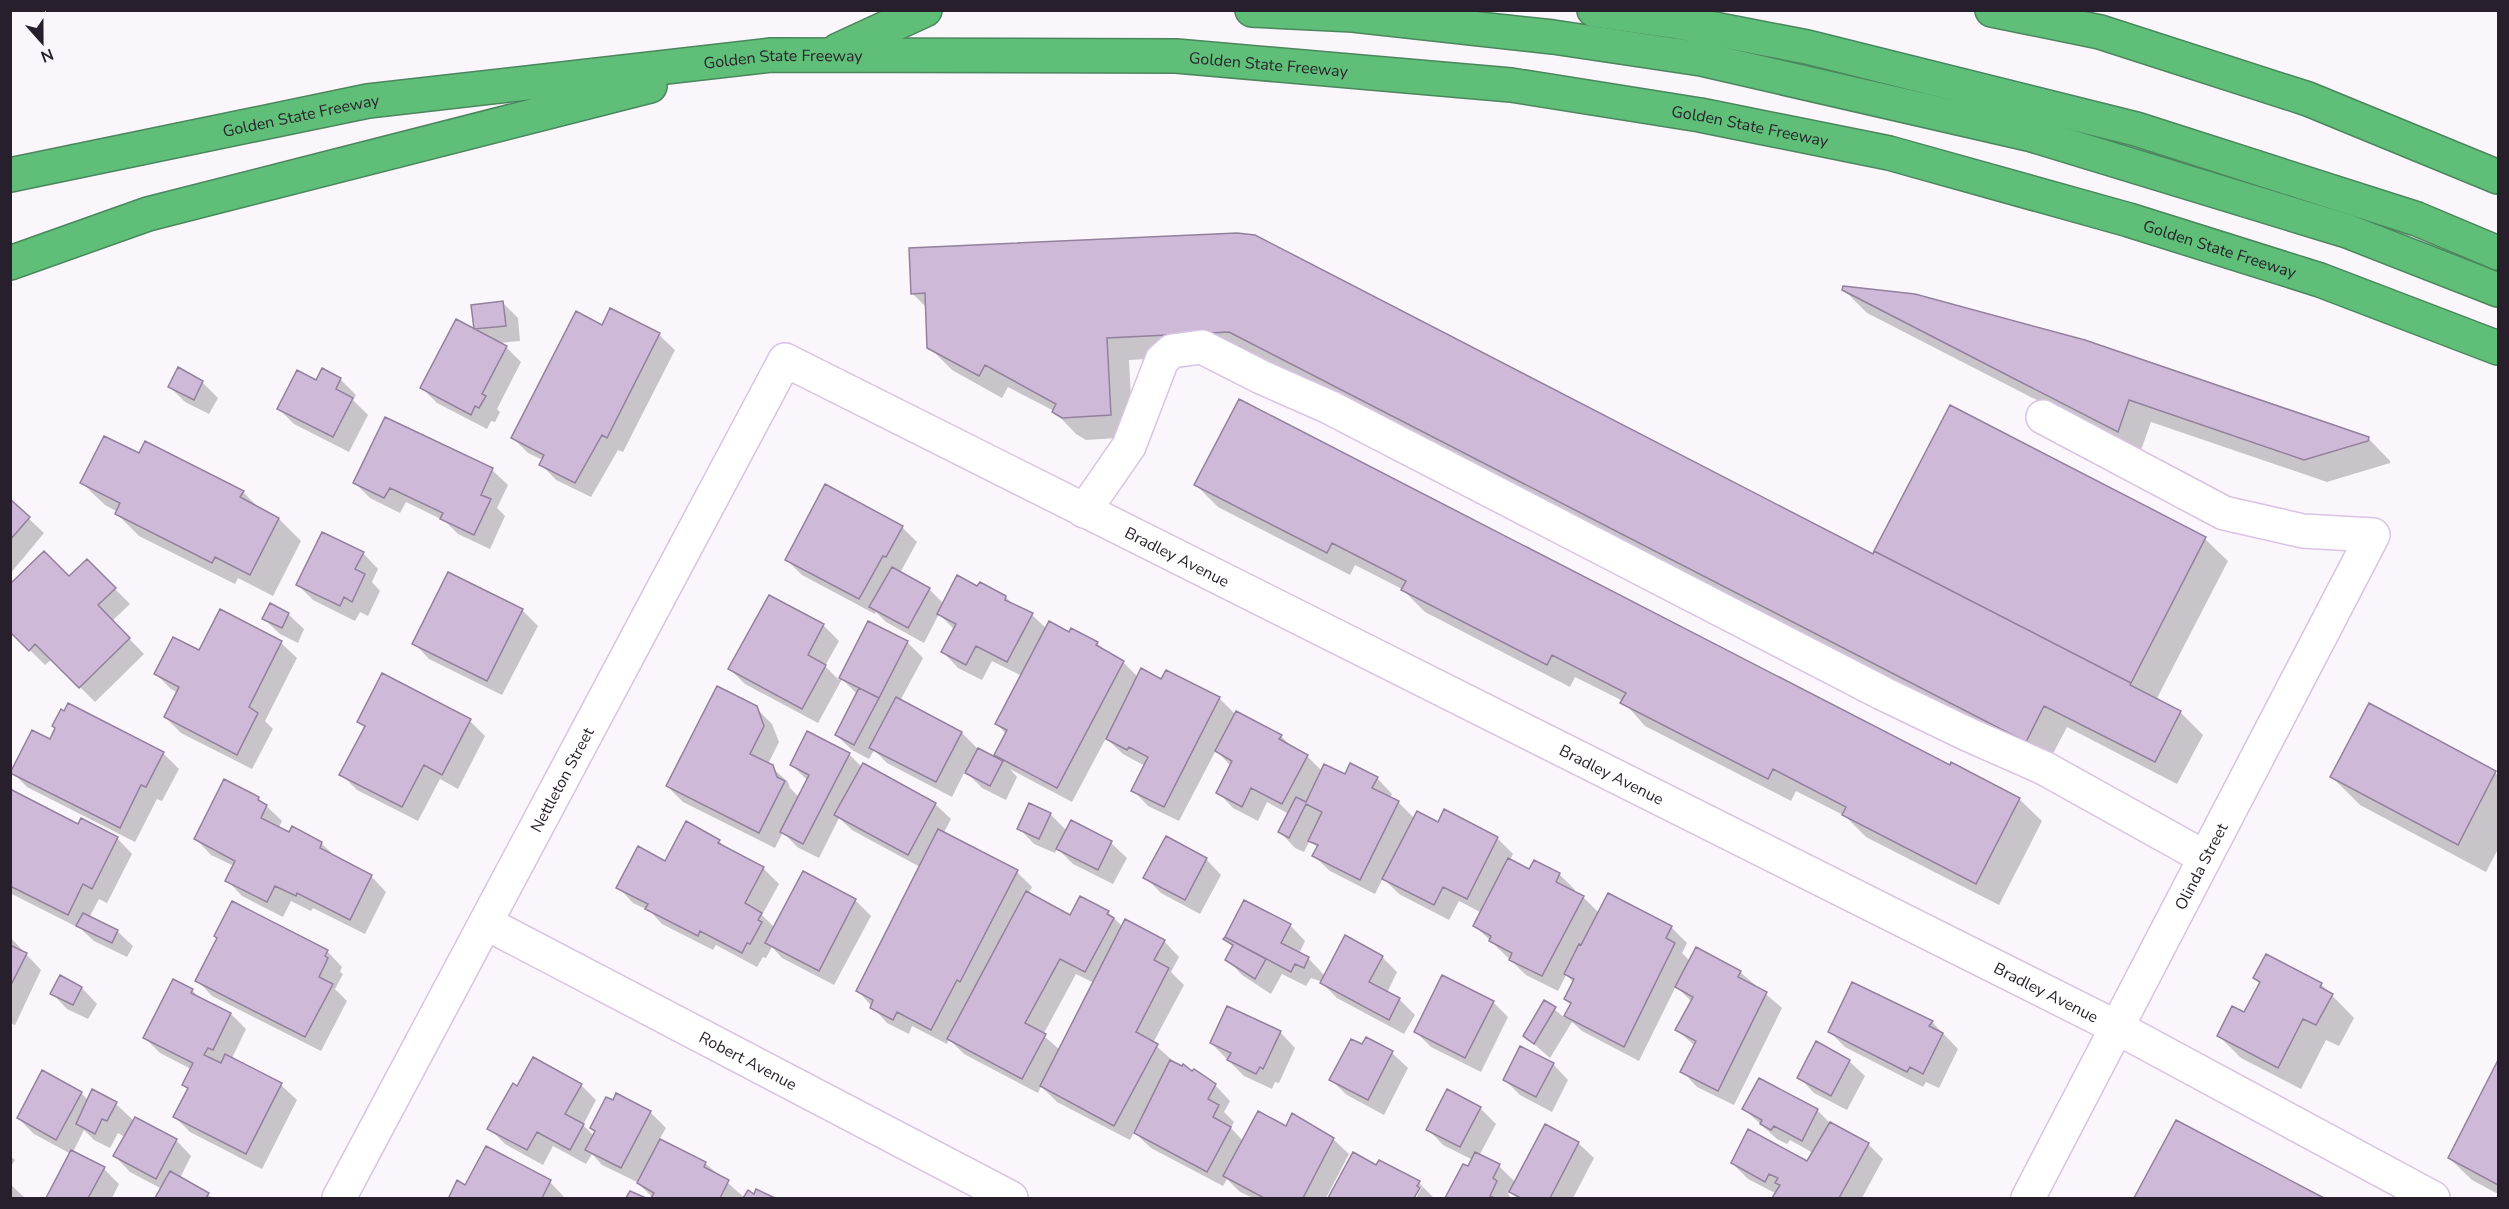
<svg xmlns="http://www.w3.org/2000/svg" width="2509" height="1209" viewBox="0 0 2509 1209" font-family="'Nunito Sans',sans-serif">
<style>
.shadow{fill:#0003;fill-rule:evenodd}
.building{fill:#ceb9d9;stroke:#93809d;stroke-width:1.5}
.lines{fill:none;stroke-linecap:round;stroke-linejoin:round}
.minor-casing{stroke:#d8c3e3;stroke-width:36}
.highway-casing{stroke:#4b865d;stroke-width:36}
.minor{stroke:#fff;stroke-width:33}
.highway{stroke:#5fbe78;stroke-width:33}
.labels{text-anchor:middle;stroke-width:4.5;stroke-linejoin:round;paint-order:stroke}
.street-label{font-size:16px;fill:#271f2b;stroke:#faf6fc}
</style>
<rect width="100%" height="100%" fill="#faf6fc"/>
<path class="shadow" d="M1237,234l636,322 332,-17 23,22 -72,139 24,12 23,23 -26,49 -110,-57 -19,36 -795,-410 -124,7 4,77 -47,3 -10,-6 -22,-23 -46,-24 -6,11 -50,-28 -23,-23 -2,-39 -14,-14z
M1844,290l524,148 22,23v2l-63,19 -176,-60 -11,31 -273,-140z
M503,303l15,15 2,23 -22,2 8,4 15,15 -24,47 3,3 -5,10 -4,-1 -4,8 -50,-26 -15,-15 54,-57 -3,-25z
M611,310l48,25 16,15 -52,102 -5,-2 -27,47 -35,-17 -15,-16 2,-4 -15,-7 -15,-15 90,-111z
M340,379l16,16 -3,5 15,15 -19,37 -55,-28 -15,-15 38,-27z
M202,382l16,16 -9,16 -24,-12 -16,-16z
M386,419l106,51 16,15 -11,23 8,8 -15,33 -32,-15 -13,-13 -39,-19 -6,11 -30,-15 -15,-15z
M140,455l103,37 17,17 19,10 22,22 -28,55 -35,-18 -3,6 -96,-48 -22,-22 1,-2 -13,-7 -23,-22z
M1196,485l755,282 68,32 23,22 -43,84 -133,-68 -21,-21 -49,-25 -5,10 -146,-75 -22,-25 -48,-24 -5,10 -145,-75 -23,-23 -47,-24 -5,10 -132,-68z
M10,501l34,32 -34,41z
M902,527l15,15 -17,31 29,16 15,15 34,-16 28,9 8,9 18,9 15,14 23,5 27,9 9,9 17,10 15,15 24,4 57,17 17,17 45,21 13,13 13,7 15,15 24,5 31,2 15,16 -2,4 8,4 17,17 23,5 7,-13 52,27 16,16 -3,6 19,11 30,3 16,16 -2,2 10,5 16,16 10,-18 63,33 15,15 -5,10 8,8 50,11 42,36 -48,97 -37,-18 -15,-16 13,-25 -18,-16 15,-28 -16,-16 -37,75 -57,-30 -10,-9 -22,36 -25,-22 20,-34 20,16 7,-13 -6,-6 8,-16 -8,-8 -8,16 -32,-16 -51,-49 7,-13 -23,-12 -10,19 -50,-26 -16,-16 -8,16 -45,-23 -16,-15 4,-8 -8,-8 -6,12 -9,-4 -15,-16 9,-18 -22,-12 -9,19 -25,-13 -15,-16 13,-26 -15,-16 -37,71 -31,-15 -15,-16 12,-24 -22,-12 -17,-16 -34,64 -62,-33 7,8 -11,23 -24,-12 -17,-17 -13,26 -65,-34 -13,-13 -5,9 -17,-9 -16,-15 21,-41 -15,-15 -24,44 -73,-39 -15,-15 93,-44 16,16 -14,25 14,14 30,-57 38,19 16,16 -23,43 62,32 17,17 23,12 -6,-8 10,-20 -9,-10 25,-48 -30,-15 -10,19 -24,-12 -15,-16 11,-23 -15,-15 -15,29 -38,-21 -10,-10 -1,2 -73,-39 -16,-16z
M363,553l15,16 -6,13 8,9 -12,25 -8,-4 -5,9 -42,-21 -15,-15z
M87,561l43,43 -18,17 32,33 -49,48 -43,-43 -7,6 -35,-35z
M449,574l73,36 16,16 -36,69 -73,-36 -15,-16z
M220,611l61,32 16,15 -32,63 8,8 -21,40 -71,-36 -16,-16 13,-24 -7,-4 -16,-16 44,-21z
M288,614l16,15 -6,14 -18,-9 -16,-15z
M2369,706l129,69v74l-12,23 -126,-67 -28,-28z
M756,708l16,16 7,18 -11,22 20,18 2,6 9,9 9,-16 -17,-17 58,-10 13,13 73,37 16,15 -8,15 74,38 15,15 -4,7 43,23 37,-5 15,15 41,14 15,16 -8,15 13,13 -31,58 19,17 -1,2 44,23 15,16 -6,11 10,10 -3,6 12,13 44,-13 46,11 16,15 -23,44h-73l-13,-6 -13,-13 -4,7 -72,-38 -17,-16 -4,8 -73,-38 -16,-16 -3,7 -74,-39 -15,-15 -2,5 -35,-18 -3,8 -22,-11 -29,-32 62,-124 -68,-37 -13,-12 -20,40 -22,-11 -14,-15 -8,16 -92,-46 -16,-16zM1076,974l18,9 -34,67 -17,-15z
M470,721l15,15 -27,53 -18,-10 -22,42 -61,-31 -16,-16 25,-46 -7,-6z
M163,753l16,16 -17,32 -5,-2 -22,43 -108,-55 -15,-15z
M10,791l69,35 38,12 15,16 -25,49 -8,-4 -10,19 28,13 16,15 -6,11 -33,-16 -13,-12 -71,-36z
M258,798l24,23 -4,8 11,5 32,9 16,15 34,18 15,16 -21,42 -52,-26 -2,3 -20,-10 -8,16 -41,-21 -15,-16 7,-14 -23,-11 -15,-16z
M1050,814l17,17 44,12 16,15 -14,26 -40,-20 -16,-16 -2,5 -21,-9 -15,-16z
M719,841l9,9 35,18 16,16 -17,31 13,13 80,-28 16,16 -37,69 -52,-27 -10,-11 -6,11 -3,-1 -6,10 -41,-22 -3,5 -51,-26 -12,-13 -17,-8 -15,-16 48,-24z
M1206,859l15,16 -21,39 -39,-21 -16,-16z
M1245,902l45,23 15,16 -6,13 9,4 17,18 57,-19 15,15 -10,21 12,6 16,16 -11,19 -67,-36 -17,-17 -9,-3 -5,8 -24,-12 -11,20 -29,-19 -15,-16 6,-12 -8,-8z
M10,937l31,33 -26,55 -5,-2z
M218,939l109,12 15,16 -2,5 3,2 -8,15 12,12 -26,50 -109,-55 -15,-16z
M61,977l21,11 15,16 -9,15 -21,-10 -15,-16z
M2255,978l66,6 33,34 -15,28 -13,-6 -25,49 -60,-31 -23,-23 26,-21 16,-30z
M192,990l9,10 30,14 15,15 -14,29 49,27 16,15 -35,69 -72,-37 -15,-15 14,-27 -6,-5 8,-16 -31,-16 -15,-15z
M1493,1002l15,15 -27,55 -50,-25 -15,-15z
M1932,1022l26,27 -19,39 -13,-6 -3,5 -78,-40 -15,-15z
M1280,1032l15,16 -16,35 -4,-1 -3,7 -28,-13 -33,-33z
M1366,1039l26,14 16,15 -24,47 -37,-20 -16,-15z
M1849,1061l16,15 -18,34 -33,-17 -15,-16z
M2498,1063v131l-26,-14 -23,-22z
M1553,1064l15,16 -16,32 -32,-17 -15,-15z
M581,1085l15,15 -13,25 11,11 56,-24 16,16 -7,12 46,23 40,35 10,-2 2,-5 15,7h-119l-16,-16 -35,-17 -10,-11 -6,10 -33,-18 -10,19 -38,-21 -16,-16 29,-39z
M93,1091l23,13 18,17 42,19 15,16 -11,22 33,20h-56l5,-9 -32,-17 -15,-16 10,-19 -7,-4 -8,15 -16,-8 -10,-10 -11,22 31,17 15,15 -7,14h-65l24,-44 -37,-20 -16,-16 63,-25 8,8z
M1480,1108l16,16 -17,32 20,10 17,17 62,-40 16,15 -21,40h-56l-7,-7 -2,3 3,4h-64l17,-32 4,2 5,-8 -30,-15 -15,-16z
M1744,1109l73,1 14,14 37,20 15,15 -21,39h-88l3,-4 -29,-15 -16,-16h76l5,-10 -23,-13 -3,4 -10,-5z
M2177,1122l144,76h-185z
M487,1148l63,34 15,16h-112l-3,-2 16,-9z
M1353,1154l24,13 42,16 15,15h-18l6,-11h-4l-6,11h-82z
M10,1156l5,4 -5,8z
M10,1184l14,13v1h-14z"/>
<path class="building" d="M1237,233l18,2 618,319 1,-3 257,132 -1,2 51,26 -26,51 -111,-56 -18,36 -797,-410 -122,6 4,77 -49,3 -10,-6 4,-8 -71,-39 -6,11 -52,-28 -2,-55 -14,1 -2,-46z
M1843,286l72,8 170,46 284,97 -1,4 -64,19 -175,-60 -11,32 -276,-142z
M503,301l3,25 -32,3 -3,-24z
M610,308l50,25 -53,105 -5,-3 -27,48 -36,-18 5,-10 -33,-17 65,-127 26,14z
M456,319l51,27 -25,48 4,2 -7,12 -4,-2 -4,9 -51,-27z
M178,367l25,14 -9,19 -26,-13z
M322,368l19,10 -5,11 17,9 -20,39 -56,-28 20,-39 19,10z
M1239,399l711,366 1,-3 69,36 -44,86 -134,-69 4,-8 -73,-38 -5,10 -148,-76 6,-10 -74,-38 -5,10 -146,-75 5,-9 -74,-38 -5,10 -133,-68z
M1950,405l256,132 -75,146 -257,-132z
M385,417l108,51 -12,27 10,4 -17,36 -34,-16 3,-6 -53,-25 -6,10 -31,-15z
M104,436l35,17 6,-12 99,50 -4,6 39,21 -29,57 -35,-18 -3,6 -97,-49 5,-11 -40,-20z
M825,484l78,42 -17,31 -3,-1 -24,43 -74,-39z
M10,499l20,18 -20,23z
M322,532l42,20 -9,17 10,5 -13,28 -8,-5 -4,9 -44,-21z
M44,551l25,25 18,-17 29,29 -18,17 32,33 -51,50 -44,-44 -6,7 -19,-19v-48z
M892,567l38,21 -22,40 -39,-21z
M448,572l75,37 -36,72 -75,-37z
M957,575l20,11 3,-4 26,14 -1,4 28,13 -26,49 -31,-16 -10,19 -25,-13 15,-28 -19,-10z
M769,595l55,29 -16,31 18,10 -24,44 -74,-40z
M270,603l19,10 -7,15 -20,-9z
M220,609l62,32 -33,66 9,6 -21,42 -73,-38 15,-30 -25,-13 19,-37 26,13z
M868,621l40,20 -29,57 -40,-20z
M1049,621l20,11 2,-4 27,14 -2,3 28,16 -67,127 -63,-33 13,-25 -12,-6z
M1141,668l20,11 5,-9 54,27 -56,110 -33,-16 17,-34 -19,-10 -2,3 -21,-11z
M382,673l89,46 -29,56 -18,-10 -22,42 -63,-32 26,-49 -8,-4z
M717,686l40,20 7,20 -14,28 23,11 4,12 8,4 -26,52 -93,-47z
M859,688l20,10 -25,47 -19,-10z
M896,697l66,35 -26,50 -67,-34z
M68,703l96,49 -18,35 -5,-2 -21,43 -110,-55 22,-43 18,9 5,-11 -3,-2 9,-17 3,2z
M2369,703l127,68 -38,74 -128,-68z
M1236,711l46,24 -3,4 29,16 -26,49 -31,-16 -9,19 -26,-14 16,-32 -17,-10z
M807,731l43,22 -47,91 -23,-12 29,-57 -19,-10z
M978,748l25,13 -13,25 -25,-13z
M863,763l73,40 -28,52 -74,-40z
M1350,763l28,14 -6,11 27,13 -39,79 -48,-24 6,-11 -10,-4 14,-29 -16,-8 -17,34 -11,-6 18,-35 10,5 18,-38 21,10z
M224,779l35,18 -1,3 9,5 -6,13 28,14 3,-6 30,16 -2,6 52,27 -22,45 -53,-27 -1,3 -21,-10 -8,16 -42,-21 10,-20 -41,-22z
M10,789l68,35 3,-6 37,19 -26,52 -9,-5 -15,31 -58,-29z
M1029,803l22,10 -12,26 -22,-10z
M1444,809l54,28 -31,62 -24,-12 -9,18 -52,-26 35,-68 21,11z
M1071,820l41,21 -14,29 -42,-21z
M686,821l34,19 -2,3 46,24 -19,36 17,10 -4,7 4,2 -12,22 -3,-1 -5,10 -42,-22 -2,5 -53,-27 3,-5 -32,-16 22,-42 27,15z
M938,829l80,41 -58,112 -3,-2 -26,50 -34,-18 -4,8 -23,-12 3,-8 -17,-9z
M1166,836l41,22 -22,42 -42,-22z
M1508,858l21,11 5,-9 26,13 -4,9 28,14 -42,80 -33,-16 3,-7 -23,-12 2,-5 -18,-10z
M803,871l53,28 -37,72 -54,-28z
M1026,891l44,24 10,-19 29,15 -2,3 7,4 -29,54 -25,-13 -35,64 21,11 -24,45 -75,-40z
M1608,893l64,33 -6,12 9,5 -51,104 -60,-31 7,-13 -7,-4 10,-20 -10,-5 15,-30 2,1z
M1244,900l47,24 -10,19 28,14 -5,11 -9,-4 -4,8 -66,-35z
M232,901l96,49 -3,6 3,2 -9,19 14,7 -28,53 -110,-56 22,-43 -3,-2z
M83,913l35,17 -6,13 -36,-17z
M1125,919l40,21 -11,20 15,8 -33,64 22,12 -44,82 -74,-40z
M1345,935l38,21 -14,26 31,16 -11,22 -69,-37z
M1225,937l41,22 -11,20 -30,-19 8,-15 -10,-6z
M10,945l17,8 -17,34z
M1696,947l45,24 -3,6 29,15 -49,99 -38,-19 16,-31 -21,-11 18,-33 -18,-10z
M2266,954l56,29 -2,4 13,7 -17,31 -13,-6 -25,49 -61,-32 15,-30 12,6 16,-30 -7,-4z
M60,975l22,12 -9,18 -23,-11z
M1442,975l52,26 -29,57 -51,-26z
M173,979l20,10 -2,4 40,20 -18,37 -5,-2 -4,7 17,8 4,-9 57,29 -36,71 -73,-37 15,-29 -6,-3 11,-22 -50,-25z
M1852,982l81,39 -4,5 14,7 -20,41 -13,-7 -3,5 -79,-40z
M1544,1000l12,7 -22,37 -11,-8z
M1227,1006l54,25 -18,38 -3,-2 -4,7 -29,-14 4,-7 -21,-10z
M1366,1037l27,14 -25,49 -39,-20 22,-41 11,5z
M1816,1041l34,19 -19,36 -34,-18z
M1520,1046l34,17 -18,34 -33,-17z
M533,1057l49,27 -17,30 19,10 -14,26 -33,-18 -10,18 -40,-21 26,-46 4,3z
M1170,1060l12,6 1,-2 9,7 2,-2 22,15 -8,15 11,6 -6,12 18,10 -24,45 -73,-39z
M2498,1060v125l-50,-27z
M42,1070l40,22 -26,48 -39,-22z
M1759,1078l59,31 -16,32 -28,-15 -3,4 -11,-6 2,-4 -20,-11z
M92,1089l25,13 -10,19 -5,-2 -7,15 -19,-10z
M1447,1089l34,18 -21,40 -34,-17z
M616,1093l35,18 -30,57 -36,-18 10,-19 -5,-3 16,-31 7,3z
M1258,1111l28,15 6,-13 42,25 -31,60h-39l-41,-22z
M135,1117l42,22 -21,40 -43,-23z
M2176,1120l148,78h-190z
M1830,1122l39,21 -30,55h-67l8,-13 -5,-2 3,-5 -9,-4 -4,8 -34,-19 17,-34 59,32z
M1545,1124l34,18 -29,56h-29l-12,-6z
M660,1139l46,23 -2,5 25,13 -9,18h-69l3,-5 -17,-10z
M486,1146l65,34 -9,18h-90l-3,-1 8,-17 8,5z
M71,1150l34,17 -17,31h-42z
M1353,1152l23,13 3,-5 41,21 -3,5 3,2 -6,10h-86z
M1475,1152l25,12 -7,14 4,3 -7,15 5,2h-50l18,-34 5,2z
M170,1171l39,22 -3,5h-51z
M756,1189l19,9h-32l5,-8 6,4z
M630,1191l16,7h-20z"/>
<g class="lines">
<g class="minor-casing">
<g id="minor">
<path d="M1084,511l45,-65 33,-86 10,-9 30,-4 59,30 68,30 553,286 85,41 77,34 160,89"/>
<path id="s1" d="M486,923l525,275"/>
<path id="s2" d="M339,1198l446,-838 1331,667 317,171"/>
<path id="s3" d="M2028,1198l345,-663 -70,-4 -79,-18 -181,-96"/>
</g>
</g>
<g class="highway-casing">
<g id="highway">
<path d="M1252,10l101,5 200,22 148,22 331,76 315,96 151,59"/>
<path d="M1594,10l84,12 129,25 329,82 281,90 81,34"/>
<path d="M1992,10l108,22 208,67 190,78"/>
<path d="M838,50l87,-40"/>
<path id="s4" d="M10,175l358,-74 403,-46 405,1 335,29 189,30 189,38 240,67 191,60 178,68"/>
<path d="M10,263l138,-49 502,-128"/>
</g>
</g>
<use href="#minor" class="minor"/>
<use href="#highway" class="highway"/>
</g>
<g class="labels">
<g class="street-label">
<text dy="6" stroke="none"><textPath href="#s4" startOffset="783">Golden State Freeway</textPath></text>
<text dy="6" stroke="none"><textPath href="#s4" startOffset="1269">Golden State Freeway</textPath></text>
<text dy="6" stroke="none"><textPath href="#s4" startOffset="297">Golden State Freeway</textPath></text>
<text dy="6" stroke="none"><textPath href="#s4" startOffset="1755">Golden State Freeway</textPath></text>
<text dy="6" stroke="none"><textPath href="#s4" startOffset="2241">Golden State Freeway</textPath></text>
<text dy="6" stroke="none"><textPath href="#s2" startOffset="1388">Bradley Avenue</textPath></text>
<text dy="6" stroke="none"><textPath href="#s2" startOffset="1874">Bradley Avenue</textPath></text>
<text dy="6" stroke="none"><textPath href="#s2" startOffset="474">Nettleton Street</textPath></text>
<text dy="6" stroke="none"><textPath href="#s3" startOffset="374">Olinda Street</textPath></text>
<text dy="6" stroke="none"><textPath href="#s2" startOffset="2360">Bradley Avenue</textPath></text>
<text dy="6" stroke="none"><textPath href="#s1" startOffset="296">Robert Avenue</textPath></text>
</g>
</g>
<rect width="2509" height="1209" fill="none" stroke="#271f2b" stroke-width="24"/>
<g transform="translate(42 42) rotate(159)" stroke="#faf6fc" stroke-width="4.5" paint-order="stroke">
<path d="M0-4.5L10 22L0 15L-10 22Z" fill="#271f2b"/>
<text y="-9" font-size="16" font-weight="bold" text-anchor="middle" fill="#271f2b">N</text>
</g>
</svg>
